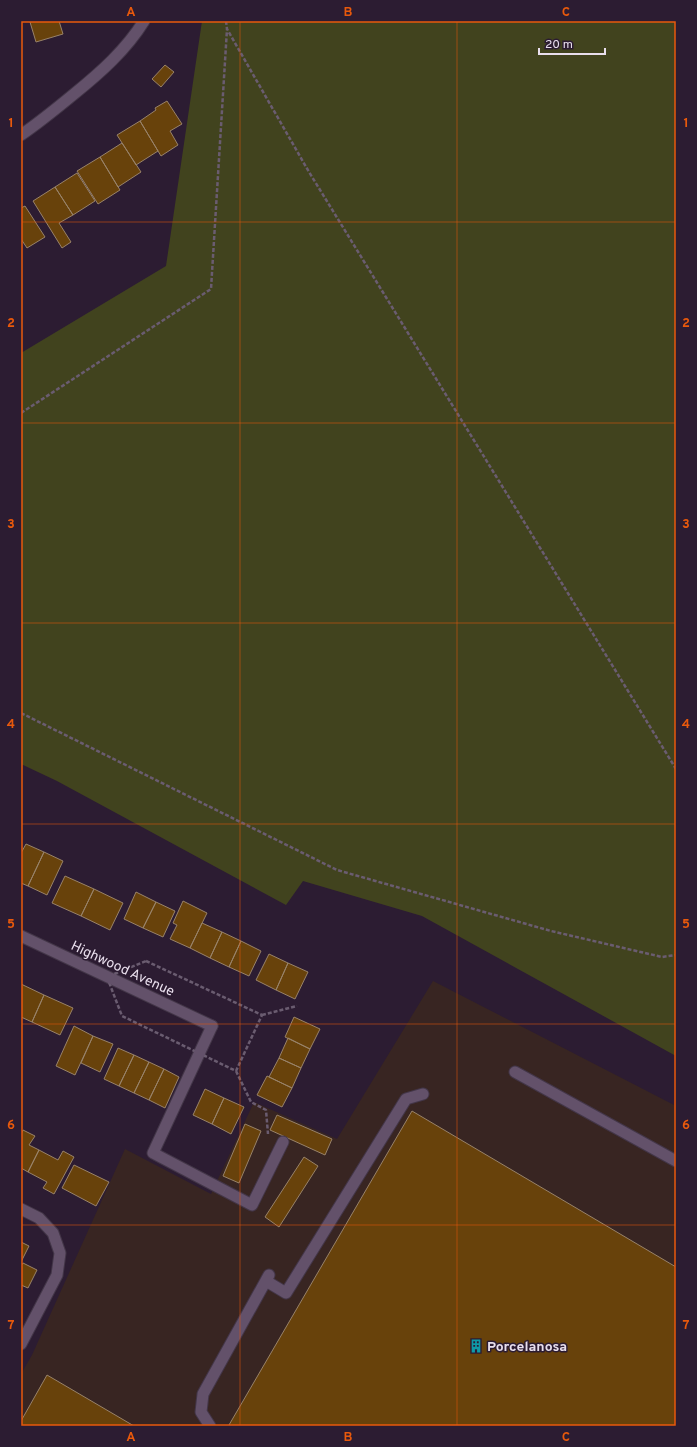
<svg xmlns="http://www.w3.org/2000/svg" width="697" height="1447" viewBox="0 0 697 1447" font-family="Overpass,sans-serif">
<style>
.industrial{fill:#382522}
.green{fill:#41431e}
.building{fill:#68420b;stroke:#988269}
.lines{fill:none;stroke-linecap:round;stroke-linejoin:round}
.service-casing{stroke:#433648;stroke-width:13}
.minor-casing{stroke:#433648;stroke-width:13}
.tertiary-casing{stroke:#433648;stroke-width:13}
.path{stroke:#6a5c70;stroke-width:2.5;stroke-dasharray:4 2;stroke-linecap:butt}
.service{stroke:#63516a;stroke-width:11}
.minor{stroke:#63516a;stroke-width:11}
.tertiary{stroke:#63516a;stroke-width:11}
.grid{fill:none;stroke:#e8590c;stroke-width:1;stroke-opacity:0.55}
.labels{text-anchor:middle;stroke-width:3;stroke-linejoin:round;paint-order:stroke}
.street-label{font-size:14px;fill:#e9dfed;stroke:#2c1c32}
.poi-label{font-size:14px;font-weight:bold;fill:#e9dfed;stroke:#2c1c32;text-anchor:start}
.neatline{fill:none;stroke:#e8590c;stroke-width:1.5}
.grid-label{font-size:13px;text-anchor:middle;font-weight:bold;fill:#e8590c}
</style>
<rect width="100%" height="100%" fill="#2c1c32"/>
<path class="industrial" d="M433,981l243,125v320h-655v-52l11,-19 93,-206 86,45 43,-92 83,37z"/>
<path class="green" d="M202,21h474v1035l-254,-140 -119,-35 -17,24 -229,-124 -36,-17v-411l145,-87z"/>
<path class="building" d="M34,21h25l4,13 -27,8 -6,-20z
M165,65l9,7 -13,15 -9,-8z
M167,101l15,23 -12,7 8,14 -17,11 -21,-35 16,-11 -1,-2z
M140,121l18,30 -22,14 -19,-30z
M122,143l19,29 -23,15 -18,-30z
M100,157l20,33 -22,14 -21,-33z
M77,173l18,28 -22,14 -18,-28z
M55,187l18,28 -14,8 12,19 -9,6 -29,-47z
M25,206l20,31 -18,11 -6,-9v-31z
M26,844l18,8 -16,34 -7,-3v-30z
M44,852l19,9 -16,34 -19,-9z
M65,876l29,13 -13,27 -29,-13z
M94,889l29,14 -13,27 -29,-14z
M136,892l20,10 -13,26 -19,-9z
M183,901l24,12 -17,35 -20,-9 7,-14 -4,-2z
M156,902l19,9 -12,26 -20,-9z
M202,923l20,9 -12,26 -20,-10z
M222,932l19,9 -12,26 -19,-9z
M241,941l20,10 -12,25 -20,-9z
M269,954l19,9 -12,27 -20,-10z
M288,963l20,9 -13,27 -19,-9z
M21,984l23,11 -12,27 -11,-5z
M44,995l29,13 -13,27 -28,-13z
M294,1017l26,12 -10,20 -25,-12z
M74,1026l19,10 -18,39 -19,-9z
M93,1036l20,8 -13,28 -19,-9z
M288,1038l22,11 -9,19 -22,-10z
M118,1048l16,7 -15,31 -15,-7z
M134,1055l15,7 -15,31 -15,-7z
M279,1058l22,10 -9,20 -23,-11z
M149,1062l15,7 -15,31 -15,-7z
M164,1069l15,8 -14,31 -16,-8z
M267,1076l25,12 -10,19 -25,-12z
M205,1089l19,9 -12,26 -19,-9z
M224,1098l20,9 -13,27 -19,-10z
M412,1111l264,156v159h-445l-2,-1z
M277,1115l55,24 -7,16 -55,-25z
M245,1124l16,7 -22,52 -16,-7z
M23,1130l12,6 -6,9 10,5 -11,22 -7,-4v-34z
M39,1150l19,10 5,-9 11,6 -20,37 -11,-6 4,-6 -19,-10z
M304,1157l14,9 -39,61 -14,-10z
M74,1165l35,17 -13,24 -34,-18z
M21,1242l8,4 -8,16z
M23,1263l14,7 -9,18 -7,-3v-19z
M47,1375l87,51h-113v-5z"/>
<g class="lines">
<g class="service-casing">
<path id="service" d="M212,1026l-59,127 99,52 31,-63
M515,1072l161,89
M266,1281l20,12 120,-194 17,-5
M210,1426l-9,-14 2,-18 66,-119"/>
</g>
<g class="minor-casing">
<path id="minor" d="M21,936l191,90
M21,1209l18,9 14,15 7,20 -3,22 -36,69"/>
</g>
<g class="tertiary-casing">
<path id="tertiary" d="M21,135c19,-13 36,-27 53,-41 26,-21 52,-44 70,-73"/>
</g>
<path class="path" d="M226,21l1,8 82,143 367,597
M21,413l190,-124 16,-260
M21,713l316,157 214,61 111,26 14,-2
M146,961l116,54 -26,56 -114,-55 -15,-39z
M262,1015l35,-9
M236,1071l15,31 15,8 2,24"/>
<use href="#service" class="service"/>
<use href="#minor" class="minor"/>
<use href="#tertiary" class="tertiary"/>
</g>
<path class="grid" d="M240,21v1405M457,21v1405M21,222h655M21,423h655M21,623h655M21,824h655M21,1024h655M21,1225h655"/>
<defs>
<g id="building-bare" transform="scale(1.08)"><path d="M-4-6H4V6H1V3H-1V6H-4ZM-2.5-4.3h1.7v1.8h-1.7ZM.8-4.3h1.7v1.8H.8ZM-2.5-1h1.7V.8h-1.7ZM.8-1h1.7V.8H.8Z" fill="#0f9aa8" stroke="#2c1c32" stroke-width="2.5" paint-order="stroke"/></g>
</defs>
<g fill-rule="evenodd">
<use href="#building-bare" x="476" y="1346"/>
</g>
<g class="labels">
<g class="street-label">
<text transform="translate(123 968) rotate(25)" y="5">Highwood Avenue</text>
</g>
<g class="poi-label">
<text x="487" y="1351">Porcelanosa</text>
</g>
</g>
<rect width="697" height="1447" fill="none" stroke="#2c1c32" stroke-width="44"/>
<path d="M539 48v6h66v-6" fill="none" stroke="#e9dfed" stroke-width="2"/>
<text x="545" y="48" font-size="12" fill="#e9dfed" stroke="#2c1c32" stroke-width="3" paint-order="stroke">20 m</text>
<rect x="22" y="22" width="653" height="1403" class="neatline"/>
<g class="grid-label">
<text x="131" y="16">A</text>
<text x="348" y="16">B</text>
<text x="566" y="16">C</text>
<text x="11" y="127">1</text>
<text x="686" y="127">1</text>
<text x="11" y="327">2</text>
<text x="686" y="327">2</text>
<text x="11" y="528">3</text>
<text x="686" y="528">3</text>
<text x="11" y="728">4</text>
<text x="686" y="728">4</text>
<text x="11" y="928">5</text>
<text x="686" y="928">5</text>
<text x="11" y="1129">6</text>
<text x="686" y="1129">6</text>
<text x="11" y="1329">7</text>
<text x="686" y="1329">7</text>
<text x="131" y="1441">A</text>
<text x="348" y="1441">B</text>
<text x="566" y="1441">C</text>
</g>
</svg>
